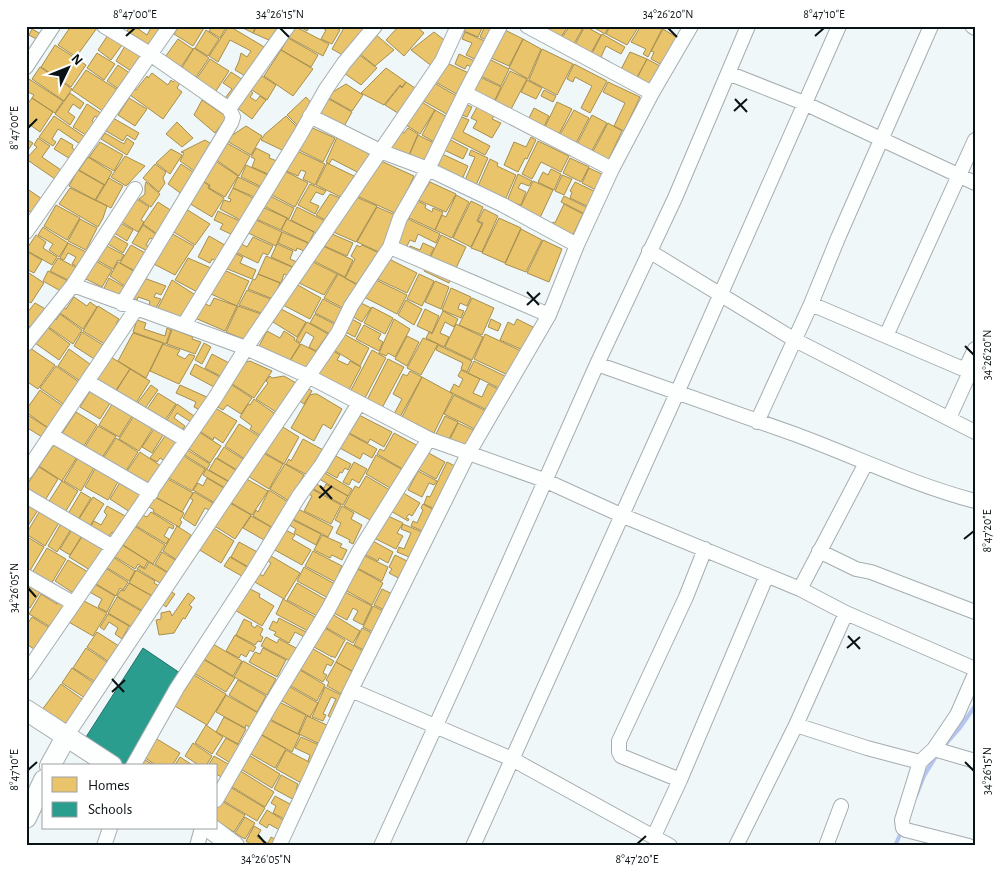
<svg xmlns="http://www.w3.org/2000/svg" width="1001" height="872" viewBox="0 0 1001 872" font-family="'Alegreya Sans',sans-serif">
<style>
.homes{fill:#e9c46a;stroke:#a68f50}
.schools{fill:#2a9d8f;stroke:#20736a}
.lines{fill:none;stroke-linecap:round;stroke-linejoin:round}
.stream{stroke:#b6c5ef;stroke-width:4}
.street-casing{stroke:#a5adaf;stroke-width:16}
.secondary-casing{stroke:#a5adaf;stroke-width:22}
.street{stroke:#fdfefe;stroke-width:14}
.secondary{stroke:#fdfefe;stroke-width:20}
.ticks{fill:none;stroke:#091214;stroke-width:2}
.neatline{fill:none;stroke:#091214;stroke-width:2}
.ticks-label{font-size:12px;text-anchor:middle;fill:#091214}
</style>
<rect width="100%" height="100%" fill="#eff7f9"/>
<path class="homes" d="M71,26h24l2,2 -21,29 -18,-12z
M130,26h4l13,9 5,-9 7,3 -10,16 -22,-14z
M179,26h22l3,2 -11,18 -19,-12z
M212,26h15l-7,12 -11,-7z
M229,26l37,22 -19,29 -12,-7 4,-9 2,-8 6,4 4,-6 -21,-11 -12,22 -9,-6z
M239,26h17l-3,7z
M257,26h26l-10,16 -20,-9z
M294,26l35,18 -6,12 -35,-19z
M298,26h12l-3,5z
M319,26h14l7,4 -8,14 -11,-5 5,-9z
M345,26h14l7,4 -3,6 -4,-2 -11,19v5l-16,-9z
M399,26h17l8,7 -20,23 -18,-16z
M466,26h17l-5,11 -14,-6z
M485,26h12l-7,16 -10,-5z
M551,26l5,2 1,-2h11l-12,19 -14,-6z
M570,26h14l-14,25 -13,-7z
M585,26l16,9 -14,25 -16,-8z
M591,26h18l-4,8z
M610,26h29l-12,19 -21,-11z
M641,26h16l5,3 -14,28 -5,-3 3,-5 -15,-7z
M32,29l9,5 -3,6 -9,-5z
M503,29l20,10 -14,27 -20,-9z
M663,29l15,9 -16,27 -11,-6 3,-7 -3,-1z
M206,30l13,9 -11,17 -13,-8z
M434,32l14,11 -15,24 -22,-17z
M465,32l24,11 -8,19 -15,-7 6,-12 -10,-4z
M375,34l19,16 -19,16 -16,-13z
M602,34l23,13 -4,7 -15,-8 -5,11 9,5 -5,8 -17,-9z
M108,35l14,10 -11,15 -13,-10z
M288,38l30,17 -7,12 -30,-17z
M178,39l15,10 -14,21 -16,-10z
M523,39l18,10 -13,30 -19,-11z
M55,45l31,20 -15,22 -30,-20z
M125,46l15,10 -9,15 -15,-10z
M194,48l15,10 -15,22 -14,-9z
M542,49l31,15 -16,31 -28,-15z
M281,50l32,19 -20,27 -29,-20z
M630,52l17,7 -13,24 -16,-8z
M97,53l18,11 -11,16 -17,-12z
M357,53l20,15 -16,17 -20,-14z
M459,54l20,9 -3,6 -9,-4 -2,4 -10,-5z
M210,59l19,12 -15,23 -19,-13z
M489,59l20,10 -8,17 -20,-10z
M647,59l13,7 -13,23 -12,-7z
M447,63l24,11 -11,22 -28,-16z
M574,64l33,17 -17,32 -9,-5 11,-22 -17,-9 -2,5 -6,-3z
M118,65l13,9 -11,16 -13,-9z
M40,67l32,22 -8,12 -32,-22z
M386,68l20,14 -4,5 -2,-2 -16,20 -23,-12z
M86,70l32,20 -14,22 -32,-22z
M510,71l17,8 -18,34 -16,-8z
M231,72l15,10 -14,21 -7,-5 7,-9 -9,-6z
M152,73l16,12 3,-5 2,2 2,-2 5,3 -3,5 5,4 -19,27 -33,-24 4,-6 2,1 11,-14 1,2z
M259,74l17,11 -9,15 -18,-12z
M480,77l21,10 -8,17 -21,-10z
M29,79l34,22 -8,12 -23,-15 2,-3 -8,-4v-7z
M527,80l15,8 -6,11 -15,-7z
M431,81l29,17 -10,18 -30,-17z
M406,82l12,8 -17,25 -16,-10 15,-19 2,2z
M608,82l32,15 -16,34 -10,-5 11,-23 -22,-11z
M346,84l17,11 -11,16 -25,-14 4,-4z
M249,89l4,4 -3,4 6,4 4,-5 6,4 -14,19 -16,-12z
M544,90l12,6 -3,6 -12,-6z
M70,93l14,10 -4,6 -7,-5 -5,8 7,5 -5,8 -15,-11z
M306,97l7,8 -13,23 -13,-13z
M32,98l21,14 -13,20 -14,-10v-4l3,-4 -3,-1v-7z
M129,98l18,11 -12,17 -17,-11z
M327,98l25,14 -10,18 -25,-14z
M202,100l25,17 -12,16 -21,-18z
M420,101l15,9 -15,24 -14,-9z
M557,102l15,7 -15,29 -14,-7z
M87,104l17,11 -3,5 -6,-4 -3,5 5,4 -8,12 -16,-10z
M465,104l7,3 -5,10 -7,-3z
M477,107l17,9 -2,3 9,4 -9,15 -19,-10 4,-7 -6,-3z
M534,108l15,8 -7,15 -16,-7z
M435,110l14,8 -13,25 -14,-8z
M574,110l15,8 -15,29 -16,-9z
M592,115l15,8 -18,33 -14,-8z
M54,116l31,21 -5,7 -22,-15 -6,10 4,3 -3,4 -14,-9z
M286,116l14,14 -16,21 -23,-11 4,-6z
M460,116l9,4 -6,12 27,14 -5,9 -35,-18z
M113,118l26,15 -4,7 -8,-5 -4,6 -17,-10z
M177,122l16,16 -11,9 -16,-13z
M608,123l14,8 -16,34 -16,-8z
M246,126l16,10 -11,19 -26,-15z
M308,126l27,12 -12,24 -26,-13z
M408,128l10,6 -11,26 -18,-8 13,-20 2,1z
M105,133l19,11 3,-6 7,5 -7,12 -26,-16z
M418,135l18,9 -12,24 -17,-8z
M337,137l34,18 -10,19 -29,-15 -3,5 -3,-2z
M531,137l5,3 -9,19 -2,-1 -7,14 -14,-7 10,-23 12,5z
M38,138l12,8 -8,11 19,13 -6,9 -29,-20 11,-12 -3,-2z
M61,138l12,7 -1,3 5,3 -5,9 -18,-11z
M447,138l21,11 -5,10 -21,-10z
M26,139l7,4 -7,10z
M205,140l8,5 -16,28 -17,-12 4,-8 -3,-1z
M538,141l31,15 -8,16 -20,-10 -9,17 -10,-5z
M100,142l23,13 -9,16 -25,-14z
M225,142l25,14 -11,20 -24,-17z
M256,148l14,7 -1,3 8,3 -7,14 -18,-8 3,-8 -4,-2z
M171,149l11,6 -12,19 -14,-11z
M295,150l30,14 -10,21 -12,-6 3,-7 -5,-2 -3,6 -14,-6z
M471,150l17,8 -15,34 -11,-5 13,-30 -6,-2z
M440,153l28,13 -8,18 -29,-13z
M125,156l20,10 -19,20 -15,-9z
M88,157l24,15 -7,13 -26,-15z
M570,158l19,9 -8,15 -18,-9z
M490,159l8,4 -1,3 19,9 -13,30 -28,-12z
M214,160l24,16 -13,21 -16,-9 1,-3 -8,-4z
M381,161l33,15 -17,38 -40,-18z
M327,163l27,13 -11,22 -27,-13z
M155,164l11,8 -3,6 2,5 -6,9 -16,-14z
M181,164l15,10 -13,21 -15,-11z
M246,165l24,11 -6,12 -23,-11z
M589,168l15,7 -8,15 -14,-7z
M551,169l10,5 -7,16 -16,-8 5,-10 5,3z
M78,170l26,15 -9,15 -26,-14z
M283,170l25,13 -13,24 -27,-14z
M518,174l14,7 -3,5 -8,-3 -3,5 8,4 -5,13 -4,-1 -2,6 -10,-4z
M562,175l10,4 -8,16 -9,-4z
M238,177l23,11 -4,10 -24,-10z
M109,178l14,8 -12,22 -15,-8z
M533,181l20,9 -15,32 -20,-10z
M146,182l14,12 -9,13 -12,-8 6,-5v-8z
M204,182l5,4 -1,2 16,10 -12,19 -25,-15 13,-19 2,2z
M430,182l26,12 -10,18 -28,-12z
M575,182l21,10 -7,15 -19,-9 2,-6 -2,-1z
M310,184l16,7 -3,4 -7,-3 -6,10 9,4 -4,8 -17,-9z
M26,188l16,11 -10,14 -6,-4z
M70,188l37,18 -4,12 -5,9 -39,-23z
M233,188l24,12 -11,23 -26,-14 4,-9 6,2 1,-3 -3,-1z
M330,194l15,6 -16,22 -13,-7z
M268,195l26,13 -5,11 -27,-14z
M456,195l13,7 -17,36 -17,-8 7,-15 4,2z
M564,196l24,12 -3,6 -24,-12z
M356,197l21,9 -21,36 -25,-11z
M137,199l12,8 -8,13 3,2 -6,10 -16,-10z
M415,200l11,5 -1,3 7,4 1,-4 10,4 -8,18 -28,-13z
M471,201l12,6 -6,14 5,3 -11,23 -18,-9z
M158,202l17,11 -15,23 -17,-12z
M564,204l19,10 -13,27 -21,-11 4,-8 2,1z
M56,205l24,13 -13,22 -23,-14z
M260,206l27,12 -6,12 -27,-12z
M297,207l30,15 -7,13 -29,-15z
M377,207l23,10 -21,35 -22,-10z
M186,209l24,15 -15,21 -23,-14z
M484,209l14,7 -16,36 -11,-4 12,-25 -5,-2z
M218,211l24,11 -7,14 -15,-7 3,-5 -9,-4z
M406,218l34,16 -4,9 -18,-9 -3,8 -5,-2 -8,16 -11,-5z
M499,218l22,10 -16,35 -23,-10z
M80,219l17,9 -11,22 -18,-9z
M254,219l28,13 -6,14 -30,-14z
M287,219l27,13 -5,11 -28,-13z
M117,221l16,9 -6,11 -16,-10z
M143,225l14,10 -2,5 -5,-2 -4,7 4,2 -3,4 -15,-8z
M43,227l25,16 -9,14 -10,-7 4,-6 -15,-9z
M521,229l21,11 -16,32 -21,-8z
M169,232l25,14 -19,29 -25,-13z
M282,232l26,11 -4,8 -7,-3 -1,3 -18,-8z
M111,234l17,10 -5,9 -17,-10z
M332,234l21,9 -6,13 -25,-11z
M36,235l10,7 -3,6 14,9 -5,8 -26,-15z
M441,235l25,12 -17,36 -25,-12z
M209,236l21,12 -10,15 -8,-4 -2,4 -12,-6z
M253,237l20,9 -5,9 -5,-2 -5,10 -23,-11 5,-9 7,4z
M543,240l19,9 -13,33 -22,-9z
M68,243l18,9 -8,15 -6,-3 4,-7 -8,-4 -4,7 -4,-2z
M423,243l11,5 -10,20 -20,-10 6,-12 10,4z
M277,244l16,7 -3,8 7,3 -2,6 -24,-11z
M105,245l19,10 -4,6 -2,-1 -5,9 -16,-9z
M131,245l16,9 -10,18 -17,-9z
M321,245l32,15 -8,17 -33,-17z
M357,245l3,2 2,-2 17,8 -20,32 -14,-7 10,-19 -4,-3z
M26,251l16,9 -8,13 -8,-4z
M234,253l9,4 -3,6 16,7 -4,9 -27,-11z
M266,256l26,11 -4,9 -4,-2 -3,9 -23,-9z
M58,258l19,10 -7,13 -20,-10z
M188,258l23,10 -12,25 -24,-13z
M94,260l18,10 -10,17 -18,-9z
M387,260h4l26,13 -10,20 -32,-15z
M311,261l26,13 -13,21 -27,-13z
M118,262l19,11 -9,15 -18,-12z
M224,270l25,11 -12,25 -28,-13z
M26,271l18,12 -13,20 -5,-3z
M48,271l22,11 -6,11 -21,-12z
M258,274l22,9 -7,16 -25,-10 5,-10 2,1z
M338,274l21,12 -14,23 -21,-11z
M419,274l15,7 -12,25 -15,-7z
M109,278l19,11 -10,9 -9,-4 -5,-6z
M144,278l22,8 -5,9 -5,-2 -2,4 7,2 -5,9 -7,-3 1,-4 -12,-4 -1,3 -8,-3z
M374,279l33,16 -10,19 -35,-18z
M172,280l25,16 -14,24 -26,-10z
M435,281l14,6 -8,22 -16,-7z
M296,284l25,14 -11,21 -27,-14z
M451,288l20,9 -4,9 -7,-3 -2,6 6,2 -3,7 -19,-8z
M247,290l26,10 -9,14 -25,-9z
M74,297l13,9 3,-4 7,5 -14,22 -23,-16 3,-6 3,2z
M214,298l23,8 -12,25 -30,-13 8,-15 7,3z
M472,298l22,10 -12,27 -23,-10z
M323,299l23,12 -7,14 -24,-12z
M406,300l16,9 -8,16 -16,-10z
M359,302l12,6 -9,14 -12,-7z
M35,303l14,8 -16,19 -7,-7v-9z
M98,306l21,13 -3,5 4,3 -12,19 -25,-15z
M238,306l26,9 -18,25 -20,-8z
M372,307l21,11 -8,16 -21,-11z
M281,309l25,13 -9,15 -24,-15z
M425,309l14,7 -7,17 -15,-7z
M443,311l15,8 -4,8 -9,-5 -5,11 9,4 -5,10 -18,-9 3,-6 3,2z
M60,314l22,16 -9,14 -26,-18 6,-9 3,3z
M315,314l23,12 -6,9 -22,-12z
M350,318l11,6 -6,13 -14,-7z
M394,319l16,10 -15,28 -7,-4 -2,3 -7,-3z
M491,319l10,5 -3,7 -10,-4z
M517,319l18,9 -10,23 -25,-11 8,-18 6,3z
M137,320l9,3 -2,6 21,7 2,-8 4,2 -5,14 -33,-12z
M307,322l21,12 -12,17 -7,-4 5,-10 -8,-5 -6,11 -4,-3z
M456,324l27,13 -11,23 -27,-13z
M364,325l17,9 -3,5 5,3 -4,9 -23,-12z
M47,327l23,17 -11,16 -24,-17z
M172,329l21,8 -1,2 9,3 -6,12 -28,-10z
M267,331l13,7 4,-7 11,7 -1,2 6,4 -11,18 -31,-14z
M82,332l26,16 -9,14 -25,-16z
M133,333l30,10 -17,35 -28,-17z
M342,333l27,15 -9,18 -28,-17z
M485,334l36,17 -11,25 -36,-17z
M407,336l12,6 -12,24 -12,-7z
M423,338l15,6 -17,31 -14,-7z
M204,343l7,4 -9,17 -7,-4z
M163,344l17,6 -3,5 8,4 4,-5 6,2 -16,28 -29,-13z
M301,344l16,8 -13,18 -15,-8z
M438,345l34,16 -5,11 -6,-3 2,-6 -27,-13z
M30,348l25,17 -17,24 -12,-8v-27z
M69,349l25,18 -11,16 -25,-17z
M330,349l10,6 -3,5 11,5 2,-4 11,6 -12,23 -35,-16z
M372,350l14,8 -22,42 -14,-8z
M212,354l19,10 -7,14 -19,-10z
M111,357l19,12 -16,24 -19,-11z
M388,359l16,8 -22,41 -15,-8z
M250,361l22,10 -18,27 -25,-16 17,-20z
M474,361l35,17 -6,12 -35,-17z
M195,364l29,15 -3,5 -4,-3 -3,6 -24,-13z
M56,366l23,16 -16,22 -23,-16z
M130,369l20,12 -16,25 -19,-13z
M461,370l19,9 -7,14 9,4 6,-13 16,8 -11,21 -43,-21 4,-8 5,3 4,-8 -5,-3z
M410,371l12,6 -22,40 -6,-3 8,-15 -9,-5 10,-20 4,2z
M270,376l2,2 12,-2 12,7 -20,29 -20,-13 12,-16 -2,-2z
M422,377l31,17 -19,39 -32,-16z
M229,383l23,15 -11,16 -14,-9 -4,5 -9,-5z
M151,385l7,5 -15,21 -8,-5z
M180,385l29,13 -7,13 -8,-4 2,-5 -20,-9z
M303,386l9,5 -8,13 -9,-6z
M92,388l20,12 -12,19 -20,-12z
M40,390l23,16 -15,22 -22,-16v-2z
M158,393l18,11 -13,19 -18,-11z
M313,394h4l25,15 -11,20 -8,-5 -9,17 -23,-13 19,-33z
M454,395l36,18 -9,19 -37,-18z
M254,399l23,16 -14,22 -13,-8 2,-3 -12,-9 8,-13 2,1z
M114,401l20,12 -15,24 -20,-12z
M177,404l17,12 -3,6 -14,-9 -3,5 11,8 -4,7 -16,-10z
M212,406l25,15 -14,22 -9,-6 -1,3 -15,-10z
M76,412l21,13 -15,24 -21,-14z
M26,414l22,14 -6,9 -16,-10z
M135,414l19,12 -15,25 -20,-12z
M359,415l33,17 -8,15 -14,-8 -2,4 -19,-10z
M445,416l13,6 -10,19 -12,-7z
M458,423l20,9 -9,19 -20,-10z
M239,424l23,14 -14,23 -23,-15z
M278,424l21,13 -15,27 -22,-13z
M98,426l18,10 -16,25 -17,-11z
M156,426l9,6 -13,21 -10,-6z
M196,430l25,16 -11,17 -24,-16z
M346,432l31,17 -5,9 -9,-5 -3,6 -22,-12z
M167,433l12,8 -13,21 -6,-4 -3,4 -7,-4z
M394,433l26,14 -14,24 -29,-17 3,-5 4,2z
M116,438l22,14 -14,22 -22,-14z
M303,439l22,12 -14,26 -25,-13 3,-5 2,2z
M56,442l23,12 -17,27 -23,-15z
M224,447l22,14 -6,11 -23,-14z
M186,449l24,15 -3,5 -24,-15z
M425,451l20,11 -9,17 -20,-11z
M140,452l21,14 -13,21 -23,-13z
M263,453l20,11 -14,25 -23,-14z
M80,454l16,10 -15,27 -17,-10z
M182,455l23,14 -13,22 -25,-14z
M334,455l17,9 -3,6 -3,-2 -3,5 -2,-1 -3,6 -14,-8z
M376,455l29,16 -13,18 -26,-15z
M216,458l23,14 -7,11 -23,-13z
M354,462l13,7 -8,14 -7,-4 -3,6 -6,-3z
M447,462l18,9 -20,43 -21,-10 3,-8 3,1z
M285,464l19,11 -15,26 -19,-12z
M97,465l23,13 -12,22 -23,-13z
M39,467l19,12 -14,23 -18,-10v-6z
M206,469l23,13 -4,6 -22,-13z
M320,470l32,19 -4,7 -32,-19z
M418,471l19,10 -3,4 -5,-2 -7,14 -14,-7z
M366,476l24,14 -18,31 -28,-15 11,-20 4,2z
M166,478l27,15 -11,19 -28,-16z
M207,478l17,10 -9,15 -22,-13 5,-7 5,3z
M245,478l23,13 -16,24 -22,-13z
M122,479l23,14 -15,19 -20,-13z
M62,481l16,10 -15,25 -17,-10z
M313,482l11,6 2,-4 22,12 -5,9 -33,-18z
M310,488l31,17 -10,19 -27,-13 8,-15 -5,-3z
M269,490l19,12 -15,26 -20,-12 3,-6 2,2z
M400,491l20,12 -8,13 -3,-2 -3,4 3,1 -1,2 -19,-11z
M81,492l10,6 -15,25 -10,-6z
M194,492l19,11 -4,7 -4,-2 -10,18 -12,-8 10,-18 -3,-2z
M151,495l33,18 -4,7 2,2 -3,5 -26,-15 1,-2 -8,-5z
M93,497l11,7 -16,25 -11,-7z
M26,502l12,8 -12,19z
M228,502l23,13 -16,24 -22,-14z
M423,504l11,6 -2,25 -21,-9 2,-5 4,2 6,-13 -2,-2z
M107,506l22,12 -4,6 -4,-3 -4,7 5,3 -3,5 -7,-4 -5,8 -18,-11 5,-8 7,4 6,-10 -3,-3z
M342,506l12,7 -3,6 11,6 -9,19 -4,-2 1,-2 -14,-7 5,-10 -6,-3z
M41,509l19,12 -15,25 -19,-12z
M298,509l35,18 -5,10 -35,-18z
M151,512l23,14 -1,3 -4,-2 -5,9 5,3 -3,5 -33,-20 7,-10 7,3z
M386,515l17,8 -6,10 6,3 -7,13 -22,-11z
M251,516l20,11 -7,13 -21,-12z
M289,518l32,16 -5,11 -22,-12 2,-4 -10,-6z
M63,520l10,6 -16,26 -9,-6z
M131,524l34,21 -12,19 -33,-21z
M403,524l26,11 -15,24 -17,-7 2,-5 5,2 7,-16 -10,-4z
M177,526l14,9 -14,25 -14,-9z
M212,527l22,14 -13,22 -23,-14z
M73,528l10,6 -13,21 -10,-6z
M284,529l11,6 -3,4 19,11 -9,15 -29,-16z
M85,532l20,13 -15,25 -21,-13z
M322,535l20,9 -2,3 7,3 -5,10 -10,-5 -2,3 -16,-8z
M26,536l18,11 -16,27 -2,-1z
M371,540l22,12 -5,11 -9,-5 -1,3 -14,-7z
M239,542l22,12 -9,15 -21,-12z
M119,543l29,18 -4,7 -6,-4 -3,5 -23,-14z
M47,548l19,11 -16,27 -18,-13z
M313,551l29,15 -3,6 4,3 -4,9 -34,-18z
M162,552l15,9 -7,13 -15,-10z
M110,555l25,16 -6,10 -25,-15z
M363,555l25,12 -6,14 -25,-13z
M395,555l22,11 -9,17 -19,-10 3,-4 -3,-2z
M271,556l29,17 -16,26 -31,-18 5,-8 5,3 8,-13 -3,-2z
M230,557l22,13 -5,9 -23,-13z
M68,560l20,12 -13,22 -20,-13z
M149,562l21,12 -8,13 -3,-2 1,-2 -23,-14 2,-3 6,3z
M102,566l26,16 -5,8 -3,-2 -4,8 -23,-14z
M304,567l31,17 -7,14 -31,-17z
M356,568l27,15 -11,22 -27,-15z
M136,570l19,11 -1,2 5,3 -5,11 -25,-14z
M91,582l24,14 -8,16 -9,-5 4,-8 -16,-9z
M26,583l16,6 -12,19 -4,-2z
M129,583l23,13 -9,15 -26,-15 4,-6 3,1z
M297,583l33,19 -13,14 -30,-16z
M246,587l14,7 -1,3 15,9 -12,20 -29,-17z
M382,589l19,9 -8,16 -19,-9z
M168,590l7,4 -9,13 -6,-5z
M343,591l29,15 -9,19 -10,-5 5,-9 -5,-3 -6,12 -15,-8z
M188,593l7,5 -6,7 3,2 -7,12 -2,-1 -9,15 -15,2 -3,-15 5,-1v-6l9,-2 2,5z
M41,594l16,10 4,-5 9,5 -16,25 -25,-15z
M117,597l24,14 -9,16 -24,-14z
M283,599l32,18 -7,14 -32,-17z
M84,601l23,12 -14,23 -26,-15 11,-16 3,1z
M373,606l19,9 -11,21 -18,-9z
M108,614l21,12 -7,13 -7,-5 3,-6 -9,-6 -5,8 -4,-3z
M332,614l28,17 -7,12 -28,-16z
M32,617l21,13 -14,22 -13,-8v-18z
M279,618l27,14 -2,5 -9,-5 -6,11 -15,-8 2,-3 -7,-3 4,-8 4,2z
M244,619l8,4 -1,2 4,3 2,-3 6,4 -3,6 3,2 -2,5 -3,-1 -3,4 -19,-10z
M325,628l20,12 -10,18 -3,-2v1l-18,-10z
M362,628l18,9 -8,17 -18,-9z
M97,632l25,16 -10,16 -25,-17z
M235,635l21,12 -3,5 -3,-2 -4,7 -5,-3 -2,4 -13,-7z
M266,637l11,6 2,-4 17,9 -6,13 -29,-15z
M347,642l25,14 -11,20 -25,-14z
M213,644l29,17 -9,15 -29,-17z
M308,646l26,15 -3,5 -4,-2 -4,9 4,2 -4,7 -27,-15z
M86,648l24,16 -13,19 -24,-15z
M263,648l23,12 -9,17 -28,-15 6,-10 5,2z
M201,658l34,20 -9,14 -34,-20z
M243,661l33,18 -9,16 -33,-18z
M336,662l24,14 -11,22 -22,-12 2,-4 -3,-2z
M295,667l30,18 -8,16 -31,-18z
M72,668l22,15 -9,15 -23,-15z
M194,675l32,19 -19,31 -34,-20 9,-16 2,2z
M238,680l28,16 -9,16 -28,-17z
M61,684l24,17 -15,22h-7l-21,-13z
M285,684l33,19 -8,14 -33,-19z
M325,687l22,11 -10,22 -9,-4 8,-17 -5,-2 -8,17 3,1 -3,6 -11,-4z
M226,695l34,19 -8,15 -6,-4 -1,3 -29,-16z
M277,701l29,14 -8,19 -30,-16z
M307,716l31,14 -8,19 -31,-15z
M224,717l22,12 -8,15 -22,-12z
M267,719l33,16 -8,17 -33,-19z
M206,725l17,12 -11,17 -17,-11z
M258,733l28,16 -11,19 -28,-16z
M152,736l28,17 -8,13h-15l-16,-11z
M301,737l25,11 -8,18 -10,-5 2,-6 -15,-7z
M226,738l16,9 -10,17 -16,-10z
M193,743l19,13 -6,10h-6l-15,-10z
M286,750l27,14 -10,20 -27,-15z
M247,754l33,20 -8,14 -33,-20z
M214,756l16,9 -7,13 -7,-4v-8h-8z
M180,757l14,9h-20z
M142,758l13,8h-18z
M239,770l35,22 -9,15 -36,-22z
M281,775l17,9 -2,5 7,4 -5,9 -24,-13z
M227,785l38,23 -8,13 -38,-23z
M275,796l15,8 2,-4 7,4 -9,18 -17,-9 3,-7 -5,-3z
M220,800l25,15 -11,17 -18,-11v-14z
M267,810l21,13 -5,9 -14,-8 -2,4 -8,-5z
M245,817l10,6 -10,16 -10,-6z
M254,826l7,4 -4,7 11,6 3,-6 9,5 -2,4h-25l-7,-5z"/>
<path class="schools" d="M143,648l40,27 -57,91 -40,-29z"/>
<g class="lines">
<path class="stream" d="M944,746l15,-17 16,-23
M916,796l8,-20 14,-23
M895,846l7,-16"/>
<g class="street-casing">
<path id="street" d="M104,26l46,28 79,55 4,8 -2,6 -109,181
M527,26l125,67
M972,26l3,2
M26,67l27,-41
M728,73l76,30 171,80
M465,93l35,-67
M229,109l59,-83
M310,116l70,35 48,18 75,36 74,40
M26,232l144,-206
M390,247l159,68
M649,251l146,89 180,92
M73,285l173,63 62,28 121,63
M811,304l164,70
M184,325l116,-190 26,-46 18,-26 31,-37
M886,336l89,-196
M26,344l47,-59 62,-96
M597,364c66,24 133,47 200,71 59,22 117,50 178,66
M965,370l10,-21
M88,382l98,58
M949,418l21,-46
M757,422l54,-118 27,-66 93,-212
M51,435l100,58
M26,472l110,-163
M26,496l87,51
M819,551l37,18 15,3 104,40
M26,576l47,27
M800,589l66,-126
M26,673l189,-275 31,-50 196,-287 16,-35
M351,690l161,69 158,87
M796,725l71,23 53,14 14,-13 23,-34 18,-41
M67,735l160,-239 111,-163 13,-27 39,-59 10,-29 28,-49 37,-76 147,76
M934,749l41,12
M920,762l-18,58 1,8 3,2 63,16
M133,766l44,-78 77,-118 45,-74 22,-30 38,-63
M680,780l-59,-24 -2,-4v-11l67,-144 19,-48
M216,800l55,-96 57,-94 30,-57 71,-114 115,41 77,35 179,74 46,24 129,56
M654,836l26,-56 87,-205
M104,846l6,-18
M197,846l5,-18
M279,846l72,-156 117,-236 81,-139 28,-70 35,-76 40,-76 39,-67
M381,846l81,-178 135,-304 78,-166 73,-172
M473,846l204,-453 162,-367
M736,846l60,-121 50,-112
M826,846l15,-40"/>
</g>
<g class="secondary-casing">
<path id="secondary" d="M26,710l86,56
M50,766l17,-31
M26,818l18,-38
M210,828l24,18"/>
</g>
<use href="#street" class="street"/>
<use href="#secondary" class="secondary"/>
</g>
<path class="ticks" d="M280,28l9,9M668,28l9,9M126,36l9,-8M815,36l9,-8M735,99l12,13M734,111l13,-12M28,128l9,-9M527,292l12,13M527,305l13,-12M965,346l9,9M320,486l12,13M319,498l13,-12M964,539l10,-8M28,588l8,9M848,636l12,13M847,648l13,-11M112,679l12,13M112,692l13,-12M965,762l9,9M28,770l9,-8M258,835l8,9M637,844l9,-8"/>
<rect width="1001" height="872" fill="none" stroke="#ffffff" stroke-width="55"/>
<rect x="42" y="764" width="175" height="65" fill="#ffffff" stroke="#9da0a1"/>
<rect x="52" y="777" width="25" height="15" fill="#e9c46a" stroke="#9da0a1"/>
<text x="88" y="790" font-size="15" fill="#091214">Homes</text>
<rect x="52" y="802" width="25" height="15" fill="#2a9d8f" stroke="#9da0a1"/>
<text x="88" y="814" font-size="15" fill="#091214">Schools</text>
<g transform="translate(68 68) rotate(47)" stroke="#ffffff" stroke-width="4" paint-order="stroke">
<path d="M0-4L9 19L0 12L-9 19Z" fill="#091214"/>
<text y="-8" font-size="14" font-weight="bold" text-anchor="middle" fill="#091214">N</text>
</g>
<rect x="28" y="28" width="946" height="816" class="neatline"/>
<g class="ticks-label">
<text x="135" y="18">8°47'00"E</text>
<text x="280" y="18">34°26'15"N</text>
<text x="668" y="18">34°26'20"N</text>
<text x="824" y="18">8°47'10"E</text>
<text transform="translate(14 128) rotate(-90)" y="4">8°47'00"E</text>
<text transform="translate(987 355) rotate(-90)" y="4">34°26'20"N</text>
<text transform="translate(987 531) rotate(-90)" y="4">8°47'20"E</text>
<text transform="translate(14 588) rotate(-90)" y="4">34°26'05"N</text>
<text transform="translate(14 770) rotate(-90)" y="4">8°47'10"E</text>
<text transform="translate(987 771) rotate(-90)" y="4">34°26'15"N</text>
<text x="266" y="863">34°26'05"N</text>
<text x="637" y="863">8°47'20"E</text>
</g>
</svg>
